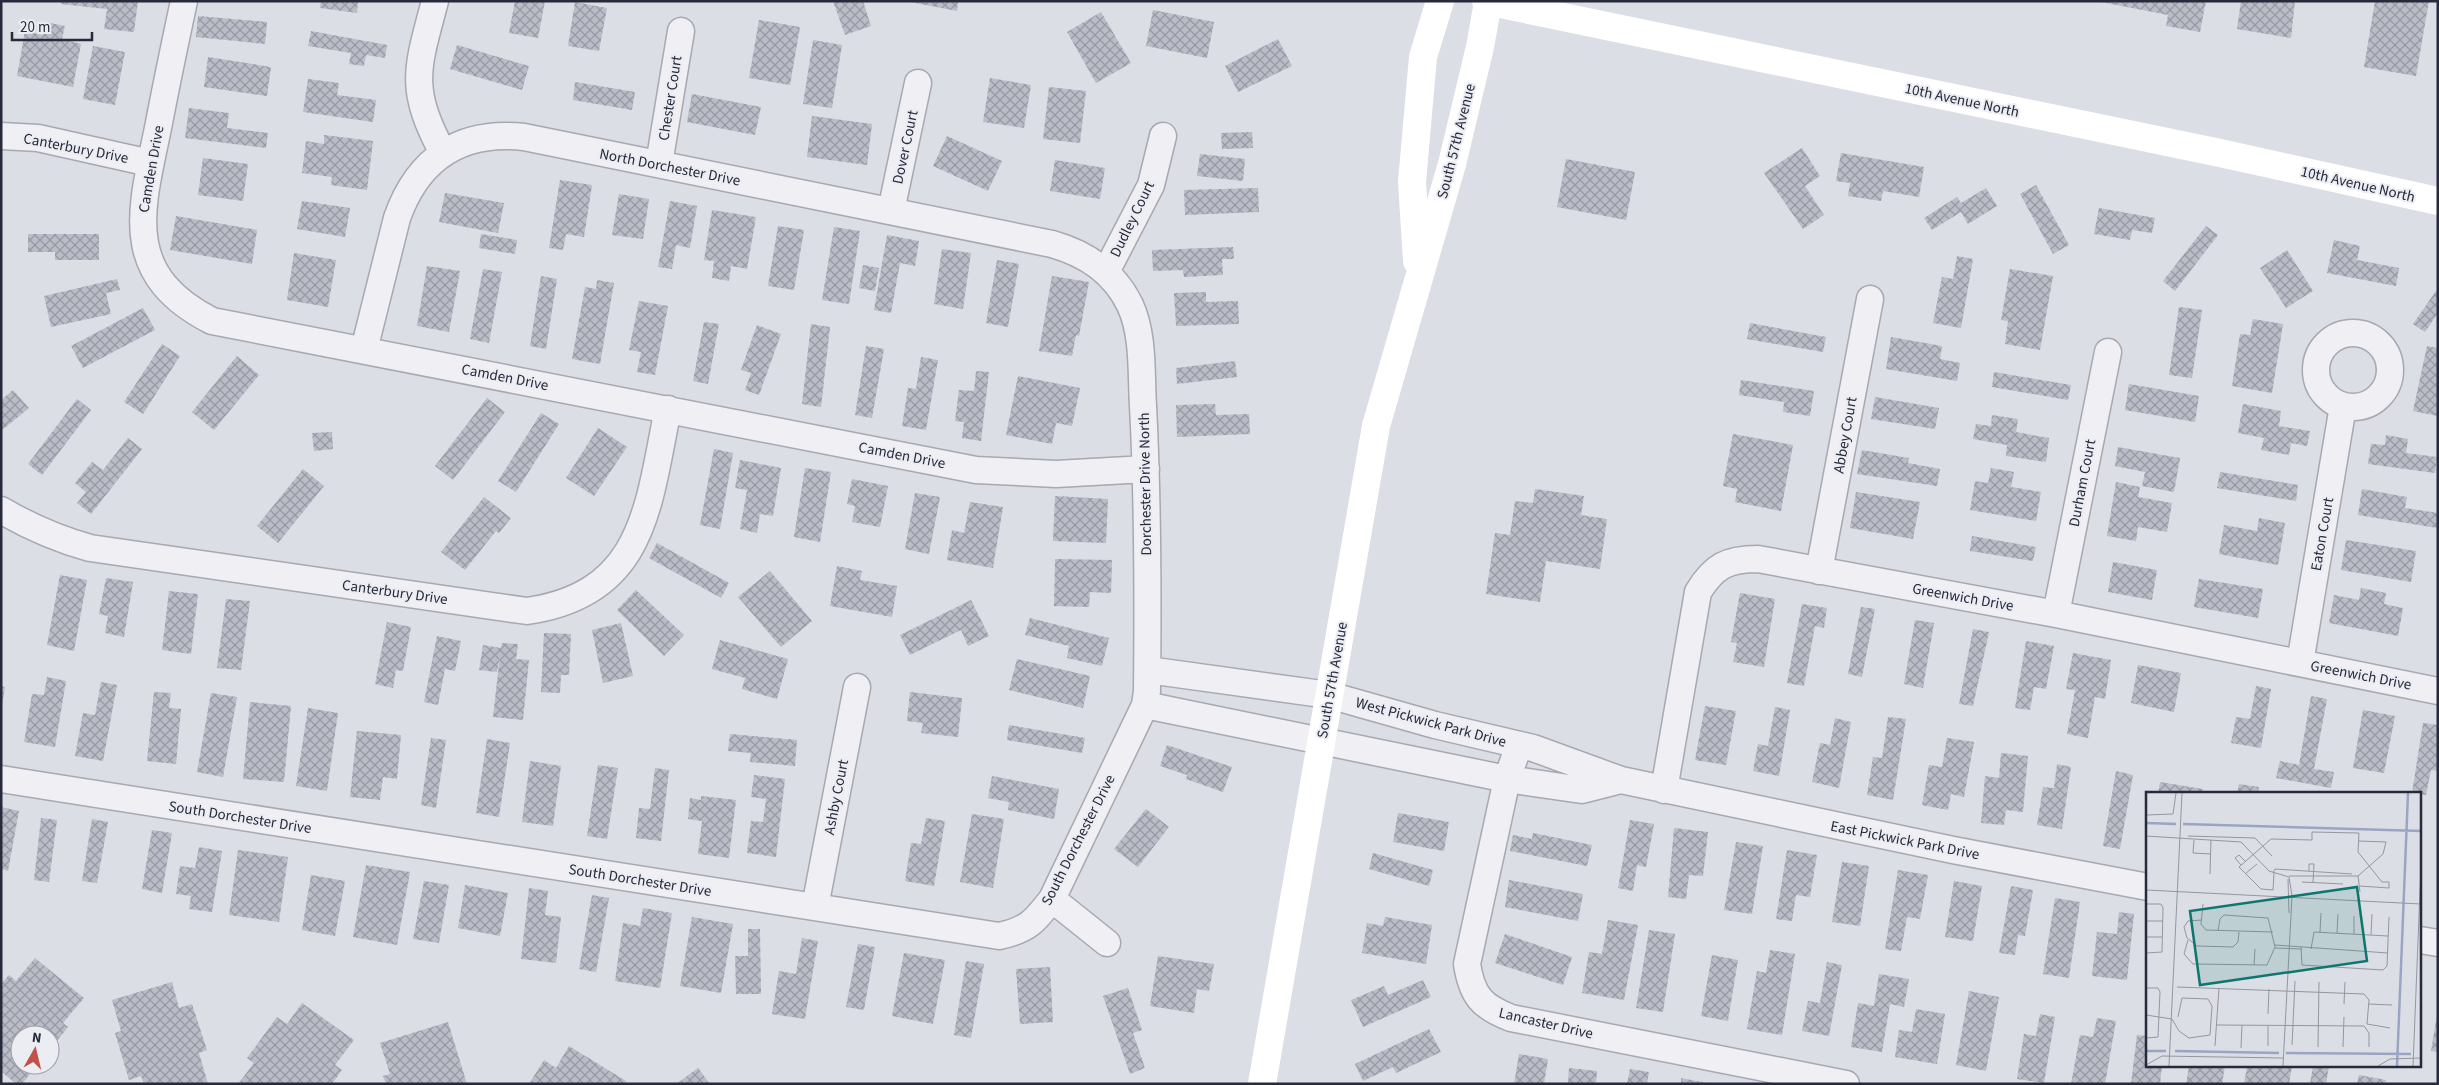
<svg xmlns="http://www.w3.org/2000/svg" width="2439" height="1085" viewBox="0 0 2439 1085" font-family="'Source Sans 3',sans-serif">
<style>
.building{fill:url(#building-cross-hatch)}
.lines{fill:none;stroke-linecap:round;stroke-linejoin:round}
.street-casing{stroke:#a6a8b2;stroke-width:29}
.street{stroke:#efeff4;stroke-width:26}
.secondary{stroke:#fff;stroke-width:28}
.labels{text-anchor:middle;stroke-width:4;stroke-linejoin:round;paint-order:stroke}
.street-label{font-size:15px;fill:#272a3a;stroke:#ebedf3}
.inset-river{fill:none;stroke:#9aa5c3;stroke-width:2.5}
.inset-road{fill:none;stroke:#9496a1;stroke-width:1}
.view{fill:#0f766e;fill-opacity:0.15;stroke:#0f766e;stroke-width:2.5}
.inset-edge{fill:none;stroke:#272a3a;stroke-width:2.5}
</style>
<defs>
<pattern id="building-cross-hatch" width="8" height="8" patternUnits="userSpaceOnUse" patternTransform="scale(1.25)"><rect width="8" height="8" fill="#babcc7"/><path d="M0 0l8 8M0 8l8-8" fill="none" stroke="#9799a3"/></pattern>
</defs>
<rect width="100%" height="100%" fill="#dcdee5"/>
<path class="building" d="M61,1h77l-4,31 -30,-3 3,-20 -46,-5z
M321,1h37l-1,12 -37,-5z
M515,1h30l-7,37 -29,-5z
M833,1h30l8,25 -26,9z
M905,1h53l-1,10z
M2096,1h110l-6,31 -34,-6 2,-11z
M2241,1h54l-4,37 -54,-9z
M2375,1h54l-13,75 -52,-9z
M575,2l32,6 -8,43 -31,-5z
M1153,10l61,12 -7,36 -61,-12z
M1101,12l30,51 -35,20 -29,-51z
M198,16l69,6 -2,22 -69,-7z
M759,20l41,7 -10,58 -41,-7z
M45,22l20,4 -3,13 19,5 -8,43 -56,-11 8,-45 18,4z
M311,31l76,14 -2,13 -19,-3 -2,11 -15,-2 2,-11 -43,-7z
M1278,39l14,27 -54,26 -13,-26z
M813,40l29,5 -10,63 -29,-4z
M457,45l72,21 -7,24 -72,-21z
M93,46l32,6 -10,53 -32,-6z
M208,57l63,10 -4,29 -63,-9z
M990,78l41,7 -7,43 -41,-6z
M308,79l31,4 -2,12 39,5 -3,22 -70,-10z
M575,82l60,10 -3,18 -59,-10z
M1049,87l37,4 -6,52 -37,-4z
M692,94l69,13 -6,28 -68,-13z
M189,108l40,5 -2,15 41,5 -2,15 -81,-10z
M812,116l60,8 -5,41 -60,-8z
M1252,132l1,16 -31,1 -1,-16z
M324,135l49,6 -6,49 -36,-5 1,-8 -30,-4 4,-32 18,3z
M947,136l55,25 -14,30 -55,-25z
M1802,148l18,28 -15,10 19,29 -21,14 -39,-56z
M1841,153l83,14 -5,30 -36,-6 -2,10 -33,-5 2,-13 -14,-2z
M1200,154l45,5 -2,22 -46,-5z
M203,158l45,6 -5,37 -45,-6z
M1566,159l69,13 -9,48 -69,-13z
M1055,160l50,8 -5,31 -50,-8z
M560,180l32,5 -8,52 -18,-3 -3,16 -14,-2z
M2036,185l33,60 -16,9 -33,-60z
M1258,188l1,24 -74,3 -1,-25z
M1986,188l11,18 -29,18 -7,-12 -29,18 -8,-12 33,-21 4,6z
M445,193l59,10 -6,30 -59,-11z
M619,194l30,5 -6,40 -31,-4z
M302,201l48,7 -5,29 -48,-8z
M670,201l27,5 -7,42 -14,-3 -4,24 -14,-2z
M2099,208l56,10 -3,15 -20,-3 -2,10 -36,-6z
M712,210l44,7 -9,52 -16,-3 -2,15 -17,-3 2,-17 -10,-1z
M176,216l81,14 -5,34 -82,-14z
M778,226l26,4 -10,60 -26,-4z
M2206,226l12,9 -43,56 -12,-10z
M834,227l26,4 -11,73 -27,-4z
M28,234h71v26h-44v-8h-27z
M481,234l36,6 -2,14 -36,-6z
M887,235l32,6 -4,25 -15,-3 -9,50 -17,-3z
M2334,240l26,6 -3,14 42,8 -3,18 -69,-13z
M1233,247l1,12h-12l1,16 -39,2 -1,-7 -30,1 -1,-21z
M942,249l29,4 -8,56 -29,-5z
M2287,250l26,41 -27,17 -26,-40z
M294,253l42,7 -8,47 -41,-7z
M1957,256l16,3 -12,69 -28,-5 9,-46 11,2z
M997,260l22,4 -11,63 -22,-4z
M863,265l16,3 -4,23 -16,-3z
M427,266l33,5 -11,61 -32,-6z
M483,269l19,3 -13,71 -19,-4z
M2010,269l43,7 -13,74 -35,-6 3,-23 -7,-1z
M541,276l16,3 -11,70 -16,-3z
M1052,276l37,6 -10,54 -3,-1 -4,21 -33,-5z
M117,279l3,11 -14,3 5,21 -60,13 -7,-31z
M597,280l17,3 -14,81 -28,-5 13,-72 11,2z
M2438,288v25l-13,19 -12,-8z
M1206,292v10l32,-1 1,23 -63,2 -2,-33z
M639,301l29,5 -13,69 -18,-3 4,-20 -12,-2z
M2179,307l23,3 -10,68 -23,-3z
M143,308l12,22 -72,38 -12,-22z
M2253,319l30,5 -11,69 -40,-7 8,-52 10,1z
M704,322l15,2 -11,60 -15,-3z
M1750,323l76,14 -3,15 -76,-13z
M811,324l19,3 -9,80 -19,-3z
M757,325l24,9 -22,61 -14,-5 6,-17 -10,-3z
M1891,337l51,9 -2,13 20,4 -3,18 -71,-12z
M162,344l18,12 -37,58 -19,-12z
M866,346l18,3 -12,69 -17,-3z
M2427,346l11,2v68l-25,-5z
M237,356l22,19 -45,55 -22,-18z
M921,357l17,3 -12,70 -24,-4 6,-38 8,1z
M1235,361l2,16 -60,7 -1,-16z
M976,371l13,1 -8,69 -19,-3 2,-16 -9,-1 4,-31 15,1z
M1994,372l77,13 -3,15 -76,-13z
M1018,376l62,12 -8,38 -16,-3 -4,21 -46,-9z
M1741,380l73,11 -4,25 -27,-4 1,-10 -45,-7z
M2129,384l70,12 -4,26 -70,-12z
M13,390l16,18 -28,23v-31z
M1875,397l64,11 -4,21 -64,-10z
M487,398l18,14 -52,68 -18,-14z
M77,399l14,11 -49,65 -14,-11z
M1215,404l1,11 33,-1 1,20 -73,3 -1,-32z
M2243,404l38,7 -2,15 31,5 -3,15 -16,-3 -2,12 -28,-5 3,-12 -26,-5z
M541,413l18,11 -43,68 -18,-11z
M1992,415l26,4 -2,13 33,6 -3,24 -40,-6 1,-11 -34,-6 3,-15 15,2z
M598,428l29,19 -33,49 -28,-18z
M332,432l1,17 -19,2 -2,-18z
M1733,434l60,11 -12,66 -46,-9 2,-13 -14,-3z
M2386,435l22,4 -2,14 31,4 -2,16 -67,-9 3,-20 14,1z
M128,438l14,11 -51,65 -14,-11 9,-11 -11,-9 17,-21 11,8z
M2118,447l62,11 -6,34 -32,-6 3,-14 -30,-6z
M714,449l19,4 -13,76 -20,-4z
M1862,450l47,8 -1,5 32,6 -3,17 -80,-12z
M740,460l41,8 -8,48 -13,-2 -3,19 -17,-4 7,-39 -12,-2z
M805,468l26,4 -11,70 -26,-5z
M1991,468l23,4 -3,15 30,5 -5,29 -66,-11 5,-29 13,2z
M303,469l21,17 -46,57 -21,-17z
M2220,472l78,13 -2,16 -79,-13z
M852,479l36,7 -8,41 -28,-5 3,-16 -8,-2z
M2116,482l24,5 -2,10 34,6 -5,29 -29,-5 -2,14 -29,-5z
M1535,489l49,7 -3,19 26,4 -7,50 -54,-8 -6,41 -54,-8 9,-61 15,2 5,-34 18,2z
M2362,489l45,8 -2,11 33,5 -1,15 -79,-13z
M1856,492l64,10 -7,37 -63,-11z
M915,493l25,4 -11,57 -24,-5z
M1055,496l53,3 -2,44 -53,-2z
M484,497l27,21 -12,15 -3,-2 -31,39 -24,-18z
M970,502l33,5 -10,61 -46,-8 5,-30 12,3z
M2259,518l26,5 -7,42 -59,-11 5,-29 33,6z
M1972,536l64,11 -3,14 -63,-10z
M2346,540l70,11 -5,31 -70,-12z
M657,543l72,40 -8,15 -72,-40z
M1055,559l57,1 -1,33 -21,-1 -1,15 -35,-1z
M2113,562l44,8 -5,30 -44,-8z
M837,566l25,5 -2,9 37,6 -5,31 -62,-11z
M770,571l42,50 -31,26 -43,-50z
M60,575l27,5 -13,71 -27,-6z
M106,578l27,4 -9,55 -19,-4 3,-17 -9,-2z
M2199,579l64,10 -5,29 -64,-11z
M2361,588l25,5 -2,11 19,4 -5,28 -69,-13 5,-28 25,5z
M636,590l48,45 -20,21 -47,-46z
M169,591l29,3 -7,60 -29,-4z
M1740,593l35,6 -11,68 -31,-5 4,-19 -6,-1z
M226,599l24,2 -9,69 -24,-2z
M971,600l18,36 -21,10 -7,-16 -51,25 -10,-20z
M1802,604l25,4 -3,20 -9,-2 -11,60 -17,-3z
M1861,607l14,2 -13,68 -14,-3z
M1030,618l79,20 -7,28 -35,-8 2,-12 -44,-11z
M1915,620l19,3 -11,65 -19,-4z
M387,622l24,5 -8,44 -7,-1 -3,18 -18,-4z
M621,623l12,53 -30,7 -11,-53z
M1973,629l16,3 -16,74 -14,-2z
M544,633l27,1 -2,41h-8l-1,18 -19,-1z
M437,636l24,5 -6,30 -10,-2 -7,36 -14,-3z
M720,640l68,19 -11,40 -35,-10 3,-11 -33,-9z
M2026,641l28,5 -8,43 -12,-2 -4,23 -15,-2z
M502,643l16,1 -2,15 13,1 -6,60 -30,-3 7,-62 -3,17 -18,-2 4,-25 18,3z
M2073,653l38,7 -6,39 -10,-2 -7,41 -21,-4 8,-44 -9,-1z
M1017,659l73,17 -7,32 -74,-18z
M2138,665l43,8 -7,39 -43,-9z
M47,677l19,4 -11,66 -31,-5 8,-48 12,1z
M101,682l16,3 -14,76 -28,-5 8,-43 12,2z
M1,686l4,1 -3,18h-1z
M2256,686l15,3 -10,59 -30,-5 5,-26 14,2z
M154,692l17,1 -2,15 12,1 -5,55 -29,-3z
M910,692l52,6 -4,39 -37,-4 2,-10 -16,-2z
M211,693l26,4 -14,80 -26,-5z
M2311,696l16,3 -13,70 20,3 -3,16 -55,-10 4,-17 19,4z
M250,702l41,4 -7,76 -41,-3z
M1705,706l31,5 -10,54 -31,-5z
M1775,707l15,3 -11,66 -26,-5 5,-27 10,2z
M308,708l30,5 -11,78 -31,-5z
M2363,710l32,6 -11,57 -31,-5z
M1888,717l18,2 -13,81 -26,-5 6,-38 9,1z
M1835,718l16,4 -12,66 -27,-6 8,-39 10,2z
M2423,723l15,2v46l-7,-1 -5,25 -14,-2z
M1009,725l76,13 -3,15 -75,-13z
M357,731l44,4 -4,44 -14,-2 -3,23 -30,-3z
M730,734l67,6 -2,26 -45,-4 1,-9 -23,-2z
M431,738l15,2 -10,68 -15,-3z
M1947,738l27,4 -10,55 -13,-3 -3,16 -26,-5 7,-40 13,2z
M487,739l23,4 -11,74 -23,-4z
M1167,745l65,22 -9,25 -37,-13 1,-4 -27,-9z
M2001,753l27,3 -5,56 -17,-2 -2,15 -23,-2 4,-47 14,2z
M530,761l31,5 -8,60 -31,-4z
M2057,764l14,3 -9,62 -25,-4 6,-38 11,1z
M598,765l20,3 -11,71 -20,-3z
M655,768l14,2 -8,71 -25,-3 3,-30 11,1z
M2116,771l17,4 -13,74 -17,-3z
M754,775l31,4 -9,78 -29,-4 4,-32 12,1 3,-23 -15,-2z
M992,776l67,13 -5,30 -46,-9 1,-8 -21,-4z
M2160,782l43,7 -1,5h-44z
M2239,784l20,3 -1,7h-21z
M701,796l35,4 -7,58 -31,-4 4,-33 -14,-2 2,-21 11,2z
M1,807l18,4 -11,60 -7,-2z
M1146,809l23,18 -31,40 -24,-18z
M1398,813l51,9 -5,29 -51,-9z
M972,814l32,5 -11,69 -33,-6z
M41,818l16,2 -8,62 -15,-2z
M926,818l19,3 -11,65 -29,-5 6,-38 10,1z
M92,819l16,3 -11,61 -15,-2z
M1630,820l24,4 -8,43 -9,-2 -4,26 -15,-3z
M1674,828l34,4 -5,44 -14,-1 -3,24 -18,-2z
M152,830l20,3 -10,60 -20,-4z
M1533,833l59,12 -5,21 -77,-15 3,-16 19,4z
M1736,842l27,4 -11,68 -28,-4z
M199,847l23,4 -10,61 -23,-3 2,-13 -15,-2 4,-28 15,2z
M238,850l50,7 -9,65 -50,-7z
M1787,850l30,5 -7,42 -14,-2 -4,26 -16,-2z
M1373,853l60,17 -4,16 -60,-17z
M1842,862l27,4 -9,60 -28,-4z
M366,865l44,7 -13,73 -44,-8z
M1898,870l30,5 -8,44 -13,-2 -6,34 -16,-2z
M311,875l34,6 -10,55 -33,-6z
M1509,880l74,14 -5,27 -73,-14z
M424,881l25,4 -10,58 -26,-4z
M1954,881l28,5 -9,55 -28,-4z
M465,885l43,8 -8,43 -42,-8z
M2011,886l22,4 -8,46 -7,-1 -3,20 -16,-2z
M529,888l19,3 -3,24 16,2 -5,46 -35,-4z
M592,895l17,3 -13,74 -17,-3z
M2055,898l25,4 -11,76 -26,-4z
M643,908l29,5 -12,75 -45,-7 8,-58 17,3z
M2119,912l15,2 -7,66 -35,-4 5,-44 20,2z
M692,917l41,7 -12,69 -41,-7z
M1385,917l47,8 -6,39 -64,-11 5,-30 16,3z
M1608,920l30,5 -14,75 -42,-7 7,-41 13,2z
M748,929h12l1,65h-25l-1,-38h13z
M1649,930l26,4 -12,78 -27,-4z
M1505,934l67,23 -9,28 -68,-22z
M802,938l16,3 -13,78 -33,-5 7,-43 17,3z
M858,944l17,3 -11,63 -18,-3z
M1770,950l25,4 -13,81 -35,-6 10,-58 9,2z
M904,953l41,7 -12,64 -41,-8z
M1712,955l26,5 -10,61 -27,-5z
M1158,956l56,8 -5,27 -12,-2 -3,24 -44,-7z
M35,958l49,40 -21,25 5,4 -18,23v-15h-30v30h17l-15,19h-6l-15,-13v-87l8,-9 7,6z
M966,961l18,3 -13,74 -17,-3z
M1827,962l15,3 -13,71 -27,-5 6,-30 12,2z
M1050,967l3,55 -33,2 -4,-55z
M1879,974l30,5 -5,28 -14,-3 -8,48 -31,-5 7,-44 16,3z
M1423,980l8,17 -68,30 -12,-27 33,-14 4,9z
M172,982l7,26 13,-4 15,46 -8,3 9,31h-64l-3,-8 -12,4 -14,-47 6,-2 -9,-31z
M1128,988l14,42 -9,3 12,35 -15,6 -27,-78z
M1969,991l30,6 -13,74 -30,-6z
M302,1003l52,37 -19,25 7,5 -10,14h-94l16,-21 -7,-5 30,-41 10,7z
M1916,1009l29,5 -8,50 -42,-7 4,-27 13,2z
M2040,1014l15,3 -11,66 -27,-4 7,-45 12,2z
M2437,1015h1v37l-7,-1z
M2097,1018l19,3 -11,63h-34l9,-49 13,2z
M448,1022l19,62h-81l-3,-8 7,-2 -10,-31z
M1429,1029l12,23 -45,21 -3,-6 -30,14 -8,-17z
M2137,1035l11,1v30h14l-2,18h-29z
M569,1046l57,35 -1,3h-96l15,-24 12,8z
M1519,1054l29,5 -4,25h-30z
M2189,1066h36l-3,18h-36z
M2247,1066h45l-3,18h-45z
M2313,1066h16l-3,18h-16z
M698,1068l12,16h-34z
M1569,1068l28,3 -1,13h-28z
M1630,1069l19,3 -2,12h-20z
M2359,1075l27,5 -1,4h-28z
M1681,1078l26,5v1h-26z"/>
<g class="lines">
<g class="street-casing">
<path id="street" d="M184,1c-9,42 -18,85 -26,127 -17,82 -38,146 54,193l764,149 80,4 90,-5
M435,1c-18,68 -27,87 8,152
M1,136l37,2 112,25
M659,164l22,-133
M891,211l27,-128
M1106,272l45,-87 12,-49
M2316 370a37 37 0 1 1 74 0a37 37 0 1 1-74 0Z
M1,510c29,17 57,29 89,38l437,63c118,-17 121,-105 141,-202
M1819,571l51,-272
M2056,614l52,-262
M2300,663l43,-257
M1148,670l181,25 106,30 98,23 88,32 332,70 195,37
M1145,705l362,74 75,11 39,-10
M1519,745l-12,34 -40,185c5,32 15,43 44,54l335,66
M1,779l998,157c29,-6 36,-15 53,-37l93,-194 2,-14c1,-95 1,-190 -4,-285 -2,-32 1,-71 -13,-101 -16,-33 -43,-51 -78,-61l-528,-107c-63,-7 -106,21 -127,81l-33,132
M1664,790l34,-198c16,-26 29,-33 60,-33l298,55 382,77
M1052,899l55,44
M815,907l42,-220
M2420,940l18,3"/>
</g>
<use href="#street" class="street"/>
<path class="secondary" d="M1486,1l734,152 218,48
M1417,261l-5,-79 11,-125 17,-56
M1262,1084l114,-658 76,-262 28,-117 8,-45"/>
</g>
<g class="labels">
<g class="street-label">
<text transform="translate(670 98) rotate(-81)" y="5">Chester Court</text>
<text transform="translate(1962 100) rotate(12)" y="5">10th Avenue North</text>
<text transform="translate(1456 141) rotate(-76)" y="5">South 57th Avenue</text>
<text transform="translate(905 147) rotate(-78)" y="5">Dover Court</text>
<text transform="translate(76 148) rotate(11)" y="5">Canterbury Drive</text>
<text transform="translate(670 167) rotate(11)" y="5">North Dorchester Drive</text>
<text transform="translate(151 169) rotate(-80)" y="5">Camden Drive</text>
<text transform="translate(2358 184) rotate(13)" y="5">10th Avenue North</text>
<text transform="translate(1132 219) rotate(-64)" y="5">Dudley Court</text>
<text transform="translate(505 377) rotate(11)" y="5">Camden Drive</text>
<text transform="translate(1845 435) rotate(-80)" y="5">Abbey Court</text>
<text transform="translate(902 455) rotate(11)" y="5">Camden Drive</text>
<text transform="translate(2082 483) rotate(-79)" y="5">Durham Court</text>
<text transform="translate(1145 484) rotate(-91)" y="5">Dorchester Drive North</text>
<text transform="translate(2322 534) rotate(-80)" y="5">Eaton Court</text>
<text transform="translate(395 592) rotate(8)" y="5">Canterbury Drive</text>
<text transform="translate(1963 597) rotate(10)" y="5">Greenwich Drive</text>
<text transform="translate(2361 675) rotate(11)" y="5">Greenwich Drive</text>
<text transform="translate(1332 680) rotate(-80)" y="5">South 57th Avenue</text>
<text transform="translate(1431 722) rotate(15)" y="5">West Pickwick Park Drive</text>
<text transform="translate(836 797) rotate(-79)" y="5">Ashby Court</text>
<text transform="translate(240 817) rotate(9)" y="5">South Dorchester Drive</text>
<text transform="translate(1078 840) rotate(-63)" y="5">South Dorchester Drive</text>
<text transform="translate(1905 840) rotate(11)" y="5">East Pickwick Park Drive</text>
<text transform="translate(640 880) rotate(9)" y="5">South Dorchester Drive</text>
<text transform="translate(1546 1023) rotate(13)" y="5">Lancaster Drive</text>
</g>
</g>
<g transform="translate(2146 792)">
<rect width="275" height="275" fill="#dcdee5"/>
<path class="inset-river" d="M0,31l30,1M37,32l238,7M0,259h20M29,259l104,2M140,261l125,1M251,274l11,-273"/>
<path class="inset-road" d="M0,23l27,-1 3,-21M0,44l95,6 28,29 20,6 3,19 -9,170M42,44l67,2 17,18M48,48l-1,13 18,1M95,73l-6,-7 4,-3 6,6M163,79v-7h5l-1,18M127,81l2,-4 77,5M128,81l-1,17 -12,-1 -22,-22 32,-28 41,1v-8l47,1 -1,19 24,30M64,82l1,-34M99,82l12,-10M143,84h69l25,-22 3,-12 -27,-1M212,84l2,16M142,87l1,34M156,90l41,2M214,94l29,2v-6h-7M0,98l275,14M0,112h15l2,4 -1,44 -16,1M57,112l-2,20 5,6 67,2M56,128l-14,1 -4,6 3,11 10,8 36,1 5,-5 1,-10M0,129h17M72,139l2,-12 4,-4 44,3M174,140l1,-19M191,141l1,-19M208,142v-18M225,143l1,-21M0,145h16M42,148l-4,14 9,10 74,1 8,-18 -7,-29M129,153l113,8M155,155l1,18 81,5 4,-4 2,-49M129,156l27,1M165,157l3,-17 74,4M108,173l1,-16M31,195l187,7 5,6 -2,24M0,196h12l2,4 -2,45 -12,1M198,212l1,-22M223,212l23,1M122,222l1,-25M0,223l26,4 7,12 10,7 21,-3 2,-29 -4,-7 -26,-1 -4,19M221,232l23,4M71,233l147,1M218,234l5,7v14M146,253l3,-64M69,254l4,-58M122,254v-20M172,255l1,-65M197,255l1,-30M95,256l1,-23M0,273l16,-9 121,2M23,274l13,-273M232,274l12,-7 31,-1M267,274l8,-200"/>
<path class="view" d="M211,95l10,74 -167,24 -10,-74z"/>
<rect width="275" height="275" class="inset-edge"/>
</g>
<rect width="2439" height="1085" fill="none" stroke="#272a3a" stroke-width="5"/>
<g transform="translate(35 1050) rotate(8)"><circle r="24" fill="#ebedf3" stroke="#9d9fa9"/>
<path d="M0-4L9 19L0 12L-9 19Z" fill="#c1514a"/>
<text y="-8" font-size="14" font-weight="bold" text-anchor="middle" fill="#272a3a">N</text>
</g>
<path d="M12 32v8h80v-8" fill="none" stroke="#272a3a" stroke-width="2.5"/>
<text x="20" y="32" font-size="15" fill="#272a3a" stroke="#ebedf3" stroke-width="4" paint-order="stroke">20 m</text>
</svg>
